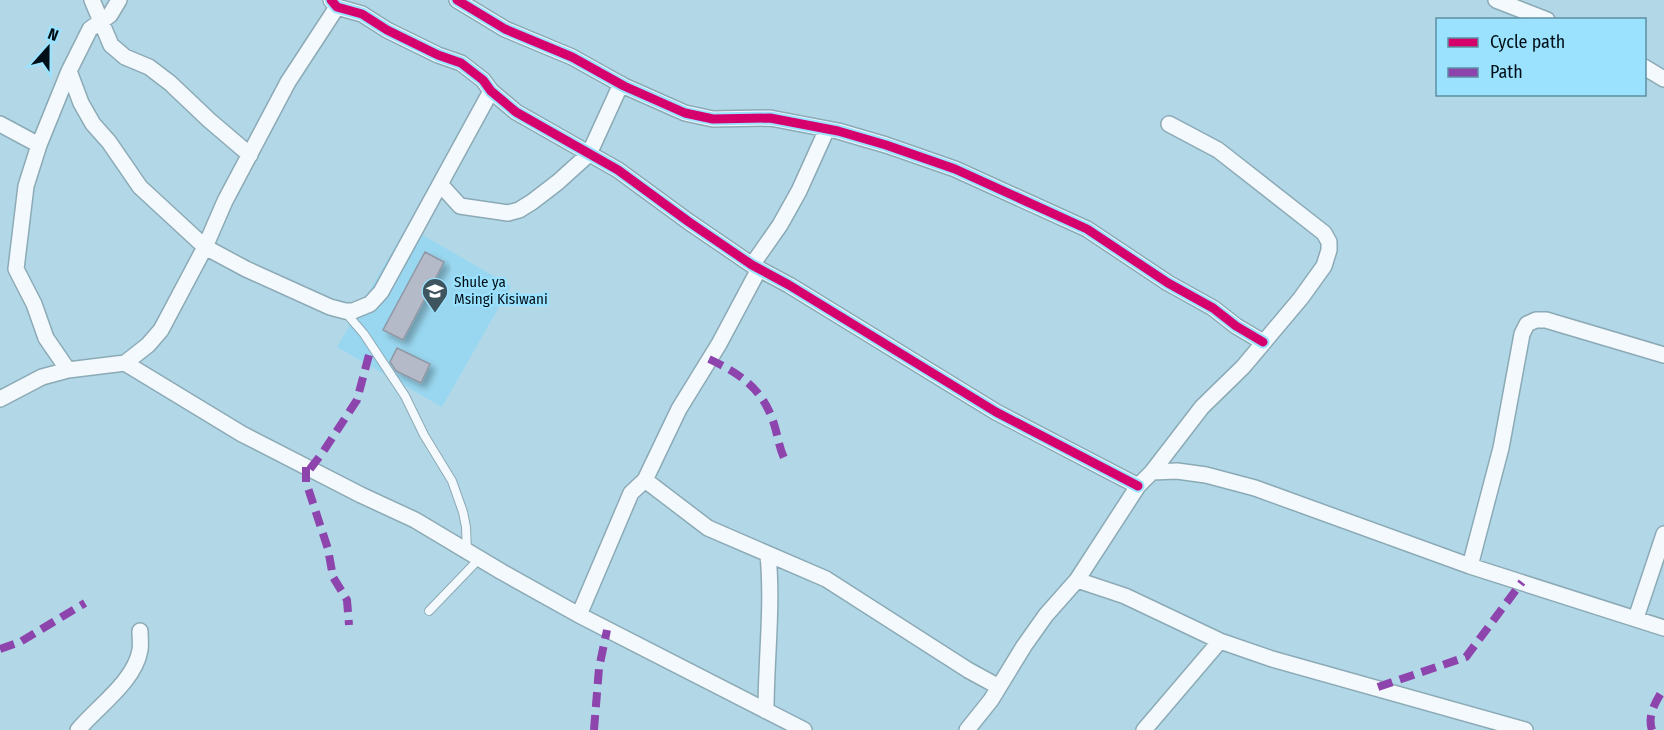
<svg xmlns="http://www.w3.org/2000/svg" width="1664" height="730" viewBox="0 0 1664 730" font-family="'Fira Sans Condensed',sans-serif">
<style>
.built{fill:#99d7f0}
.building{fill:#b5bac8;stroke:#9097a4;stroke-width:1.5;filter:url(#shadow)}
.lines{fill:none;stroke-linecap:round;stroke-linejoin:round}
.lane-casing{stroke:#8caab6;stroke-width:10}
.street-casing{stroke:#8caab6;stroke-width:18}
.lane{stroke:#f3f9fc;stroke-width:8}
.street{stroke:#f3f9fc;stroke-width:15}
.quiet{stroke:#8e44ad;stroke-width:8;stroke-dasharray:15 8;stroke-linecap:butt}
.cycleway-casing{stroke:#9be2ff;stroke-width:13}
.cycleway{stroke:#d6006c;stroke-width:9}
.labels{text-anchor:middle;stroke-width:4.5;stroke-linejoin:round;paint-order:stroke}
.poi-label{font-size:15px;fill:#000f17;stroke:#9be2ff;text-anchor:start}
</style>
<defs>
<filter id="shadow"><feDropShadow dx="5" dy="5" stdDeviation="3" flood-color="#0004"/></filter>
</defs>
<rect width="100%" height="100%" fill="#b2d8e8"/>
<path class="built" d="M407,226l104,60 -69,121 -105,-60z"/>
<path class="building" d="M425,252l19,10 -41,78 -20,-10z
M397,348l33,16 -9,19 -25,-12 -6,-9z"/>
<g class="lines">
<g class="lane-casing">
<path id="lane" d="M346,313l18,21 41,62 19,39 28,46 11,31 3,15 1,25
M429,611l50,-52"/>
</g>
<g class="street-casing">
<path id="street" d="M92,0l19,45 14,12 24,10 21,16 39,37 41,35
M331,0l6,7 25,7 25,16 51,25 23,8 22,17 8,11 25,21 102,58 71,52 63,43 37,20 207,127 142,74
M457,0l48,29 67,28 52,29 61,27 28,6 57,-1 68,13 48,14 69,24 132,60 81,54 45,25 23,18 27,16
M1496,0l51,20
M1644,67l20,12
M69,71l12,32 12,21 16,18 31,45 65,60 41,22 84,38 15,4h8l17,-7 11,-12 110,-201
M0,124l39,21
M440,184l20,22 48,7 11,-3 13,-8 26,-20 31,-28 32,-70
M752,265l28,-40 19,-34 28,-62
M125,363l117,71 119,61 54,25 87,52 77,43 225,115
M68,370l-22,-32 -12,-34 -18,-35 10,-83 13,-41 30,-74 21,-42 20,-14 9,-15
M0,399l42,-22 26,-7 57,-7 23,-18 13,-15 44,-83 20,-46 63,-119 49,-75
M1152,472l25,-1 29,4 49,13 215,78 194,62
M645,480l63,48 118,51 142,91 31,17
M1470,566l31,-118 21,-114 5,-10 9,-4h10l118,35
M1077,580l48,16 95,45 52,18 253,71
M579,615l52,-122 14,-13 34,-71 40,-65 40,-75
M1636,618l28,-84
M766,711c0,-52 7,-105 2,-156
M78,730c19,-23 57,-49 62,-80 1,-6 0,-13 0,-19
M967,730l24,-30 33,-54 22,-31 31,-35 61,-94 14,-14 50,-65 41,-40 58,-69 23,-32 5,-16v-8l-5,-9 -106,-83 -49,-26
M1144,730l76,-89"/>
</g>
<use href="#lane" class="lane"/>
<use href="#street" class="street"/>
<path class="quiet" d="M709,359c32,15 54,30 65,65 4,12 5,24 11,36
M306,467v15l22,67 5,28 14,23 2,25
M310,469l13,-17 34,-52 12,-45 4,-6
M0,649l20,-7 65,-39
M1378,687l88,-30 56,-75
M594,730l5,-62 8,-38
M1652,730c-5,-15 4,-29 12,-42"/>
<g class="cycleway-casing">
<path id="cycleway" d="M331,0l6,7 25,7 25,16 51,25 23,8 22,17 8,11 25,21 102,58 71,52 63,43 37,20 207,127 142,74
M457,0l48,29 67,28 52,29 61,27 28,6 57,-1 68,13 48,14 69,24 132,60 81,54 45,25 23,18 27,16"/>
</g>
<use href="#cycleway" class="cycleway"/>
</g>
<defs>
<g id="school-pin" transform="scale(1.35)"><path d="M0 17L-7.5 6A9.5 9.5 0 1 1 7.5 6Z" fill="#3e5560" stroke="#9be2ff"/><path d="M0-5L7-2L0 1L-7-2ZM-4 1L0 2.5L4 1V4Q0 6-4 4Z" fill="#fff"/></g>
</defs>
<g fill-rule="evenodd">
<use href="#school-pin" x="435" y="291"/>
</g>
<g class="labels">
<g class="poi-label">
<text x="454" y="287">Shule ya<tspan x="454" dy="17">Msingi Kisiwani</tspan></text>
</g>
</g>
<rect x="1436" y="18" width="210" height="78" fill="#9be2ff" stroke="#5d8ea2" stroke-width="1.5"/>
<rect x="1448" y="38" width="30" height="9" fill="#d6006c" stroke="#5d8ea2" stroke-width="1.5"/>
<text x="1490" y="48" font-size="18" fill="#000f17">Cycle path</text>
<rect x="1448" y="68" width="30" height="9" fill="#8e44ad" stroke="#5d8ea2" stroke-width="1.5"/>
<text x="1490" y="78" font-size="18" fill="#000f17">Path</text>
<g transform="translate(48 48) rotate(21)" stroke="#9be2ff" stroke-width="4.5" paint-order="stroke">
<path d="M0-4.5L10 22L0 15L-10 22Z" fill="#000f17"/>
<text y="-9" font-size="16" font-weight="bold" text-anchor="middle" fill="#000f17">N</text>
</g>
</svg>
